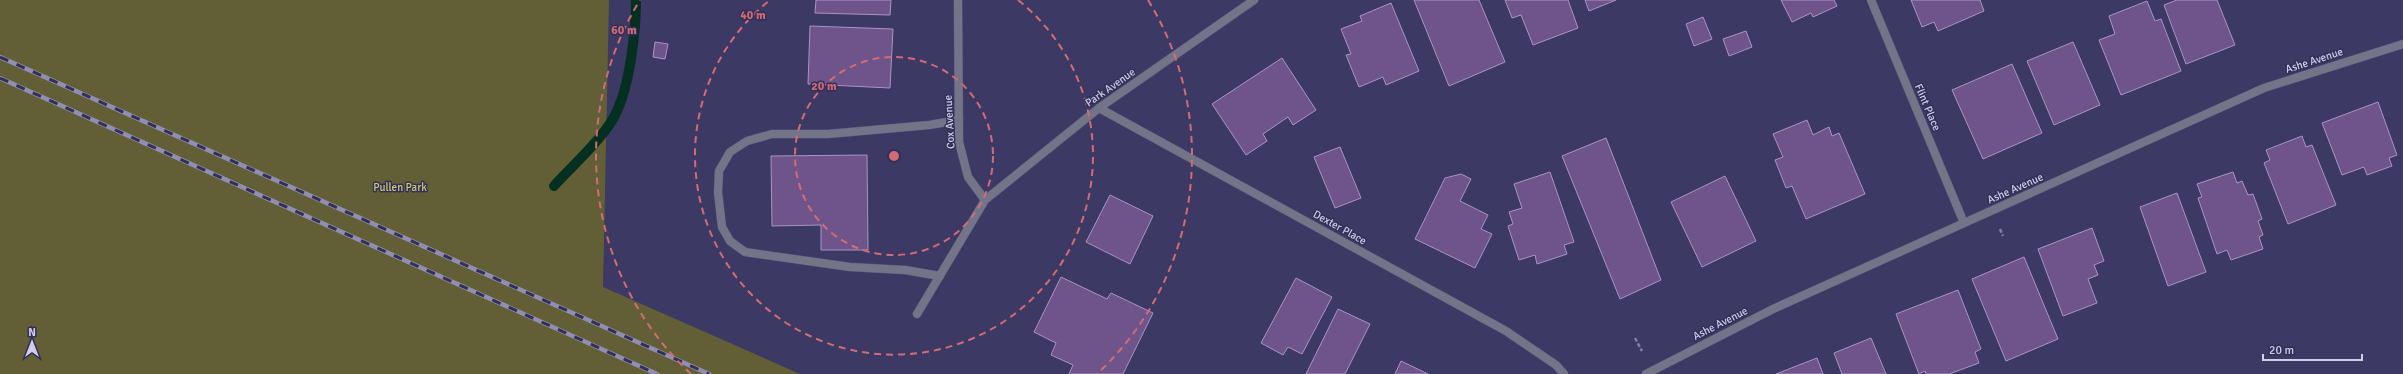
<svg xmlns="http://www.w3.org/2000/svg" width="2403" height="374" viewBox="0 0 2403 374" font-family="Signika,sans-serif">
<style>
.green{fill:#625f37}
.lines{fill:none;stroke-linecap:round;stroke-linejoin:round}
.stream{stroke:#042f21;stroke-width:10}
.building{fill:#6e548a;stroke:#aa94c3}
.service-casing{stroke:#59577f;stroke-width:9}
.minor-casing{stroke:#59577f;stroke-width:9}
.tertiary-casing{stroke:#59577f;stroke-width:9}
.path{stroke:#8281a4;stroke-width:2.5;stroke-dasharray:4 2;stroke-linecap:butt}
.service{stroke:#747489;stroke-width:8}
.minor{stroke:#747489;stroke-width:8}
.tertiary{stroke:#747489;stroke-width:8}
.rail-casing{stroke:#918fb1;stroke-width:4.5}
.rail{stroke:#322f59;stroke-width:3;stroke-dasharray:9;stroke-linecap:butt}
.ring{fill:none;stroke:#d36b75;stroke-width:2;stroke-dasharray:7 5}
.labels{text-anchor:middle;stroke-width:3;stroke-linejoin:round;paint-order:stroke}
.street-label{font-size:11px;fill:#cfcfe9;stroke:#322f59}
.park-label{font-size:11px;fill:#d2cc6d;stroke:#322f59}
.centre{fill:#d36b75;stroke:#322f59;stroke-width:2}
.ring-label{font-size:12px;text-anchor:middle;font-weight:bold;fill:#d36b75;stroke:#322f59;stroke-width:3;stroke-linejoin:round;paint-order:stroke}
</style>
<rect width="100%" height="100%" fill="#3c3964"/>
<path class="green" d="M0,0h609l-6,287 197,87h-800z"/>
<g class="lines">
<path class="stream" d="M554,186c18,-20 53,-51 63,-75 13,-28 19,-81 19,-111"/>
</g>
<path class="building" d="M816,0h75l-1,15 -75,-2z
M1414,0h65l26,62 -56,24z
M1505,0h63l10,28 -45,17 -12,-30 -9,3z
M1585,0h31l-27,11z
M1781,0h53l3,6 -24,11 -2,-4 -19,9z
M1911,0h69l4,11 -46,20 -4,-9 -12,5z
M2177,0h40l18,45 -49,19 -22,-59z
M2147,1l8,20 6,-2 20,52 -60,24 -22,-55 16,-6 -6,-18z
M1391,3l28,68 -33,14 -3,-8 -24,10 -13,-32 5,-1 -10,-25 21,-8 -2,-5z
M1703,17l9,22 -18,7 -8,-22z
M810,26l83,3 -3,59 -82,-4z
M1746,31l6,16 -23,9 -6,-17z
M655,42l13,2 -3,15 -12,-2z
M2073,42l27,63 -46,20 -27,-64z
M1282,58l34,52 -23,15 -5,-8 -25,17 4,7 -21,14 -34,-51z
M2012,64l30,69 -59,26 -31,-69z
M2378,102l19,53 -8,3 3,8 -25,9 -3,-8 -22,8 -20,-52z
M1807,120l6,15 16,-8 3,9 7,-3 26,61 -59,25 -14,-33 -6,2 -11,-28 8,-3 -10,-23z
M2302,136l4,11 6,-2 24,60 -48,19 -24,-61 6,-3 -4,-10z
M1606,138l55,142 -41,19 -58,-143z
M1340,147l21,51 -26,10 -21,-51z
M867,155l1,95h-47v-25l-49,1 -1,-70z
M1550,172l24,70 -10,3 3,9 -30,10 -2,-9 -16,5 -11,-34 5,-2 -4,-12 13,-4 -8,-24z
M2233,172l4,11 5,-2 6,14 5,-1 9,25 -4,2 5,14 -4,2 4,12 -32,11 -4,-10 -10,4 -19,-56 4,-1 -5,-13z
M1461,174l10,5 -11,22 28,14 -7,14 11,5 -17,34 -60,-29 30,-61z
M1725,176l31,65 -54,26 -31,-65z
M2177,193l29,79 -38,14 -28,-79z
M1110,195l43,21 -23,48 -44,-22z
M2092,228l12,33 -10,4 4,10 -10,4 9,24 -34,13 -25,-67z
M2024,257l34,82 -52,22 -34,-82z
M1061,277l46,22 4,-6 42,20 -30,61h-54l4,-9 -22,-10 5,-12 -22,-11z
M1296,278l36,19 -30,57 -14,-7 -5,8 -22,-12z
M1958,290l23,59 -6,3 4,11 -30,11h-23l-1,-3 -6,3 -23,-60z
M1338,309l32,15 -25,50h-39z
M1871,338l15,36h-44l-8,-21z
M1817,358l6,16h-47z
M1401,361l27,13h-33z"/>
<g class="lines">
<g class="service-casing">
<path id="service" d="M940,276l-35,-6 -55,-3 -105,-15 -15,-11 -8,-14 -4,-35 1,-21 11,-19 17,-11 25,-7h56l101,-9 30,-5"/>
</g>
<g class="minor-casing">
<path id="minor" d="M1871,0l93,223
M1099,108l407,223 50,34 8,9
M985,200l114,-92 155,-108
M917,314l68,-114 -17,-23 -9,-35 -1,-142"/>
</g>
<g class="tertiary-casing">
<path id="tertiary" d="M1646,374l127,-65 491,-221 139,-44"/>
</g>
<path class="path" d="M2000,229l3,7
M1635,338l7,13"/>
<use href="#service" class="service"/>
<use href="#minor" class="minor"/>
<use href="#tertiary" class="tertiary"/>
<g class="rail-casing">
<path id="rail" d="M0,57l709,317
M0,78l657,296"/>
</g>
<use href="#rail" class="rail"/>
</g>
<g class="ring">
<circle cx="894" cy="156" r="99"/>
<path d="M1018 0A199 199 0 1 1 770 0"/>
<path d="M691 374A298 298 0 0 1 640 0M1148 0A298 298 0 0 1 1097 374"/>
</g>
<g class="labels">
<g class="street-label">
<text transform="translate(2314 60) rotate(-18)" y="4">Ashe Avenue</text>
<text transform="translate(1110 87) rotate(-35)" y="4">Park Avenue</text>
<text transform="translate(1928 107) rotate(67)" y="4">Flint Place</text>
<text transform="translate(949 122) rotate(-93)" y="4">Cox Avenue</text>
<text transform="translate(2015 188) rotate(-24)" y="4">Ashe Avenue</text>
<text transform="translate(1340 227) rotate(29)" y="4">Dexter Place</text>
<text transform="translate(1720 323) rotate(-27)" y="4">Ashe Avenue</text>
</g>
<g class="park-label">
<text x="400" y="191">Pullen Park</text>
</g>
</g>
<circle cx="894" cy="156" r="6" class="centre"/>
<g class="ring-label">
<text x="753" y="19">40 m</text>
<text x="624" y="34">60 m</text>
<text x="824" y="90">20 m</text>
</g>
<g transform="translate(32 342)" stroke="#322f59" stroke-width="3" paint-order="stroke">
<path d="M0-3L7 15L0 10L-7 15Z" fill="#cfcfe9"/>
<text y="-6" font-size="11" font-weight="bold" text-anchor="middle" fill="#cfcfe9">N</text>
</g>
<path d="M2263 354v6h99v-6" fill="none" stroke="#cfcfe9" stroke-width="2"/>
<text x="2269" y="354" font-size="12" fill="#cfcfe9" stroke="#322f59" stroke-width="3" paint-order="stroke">20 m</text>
</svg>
